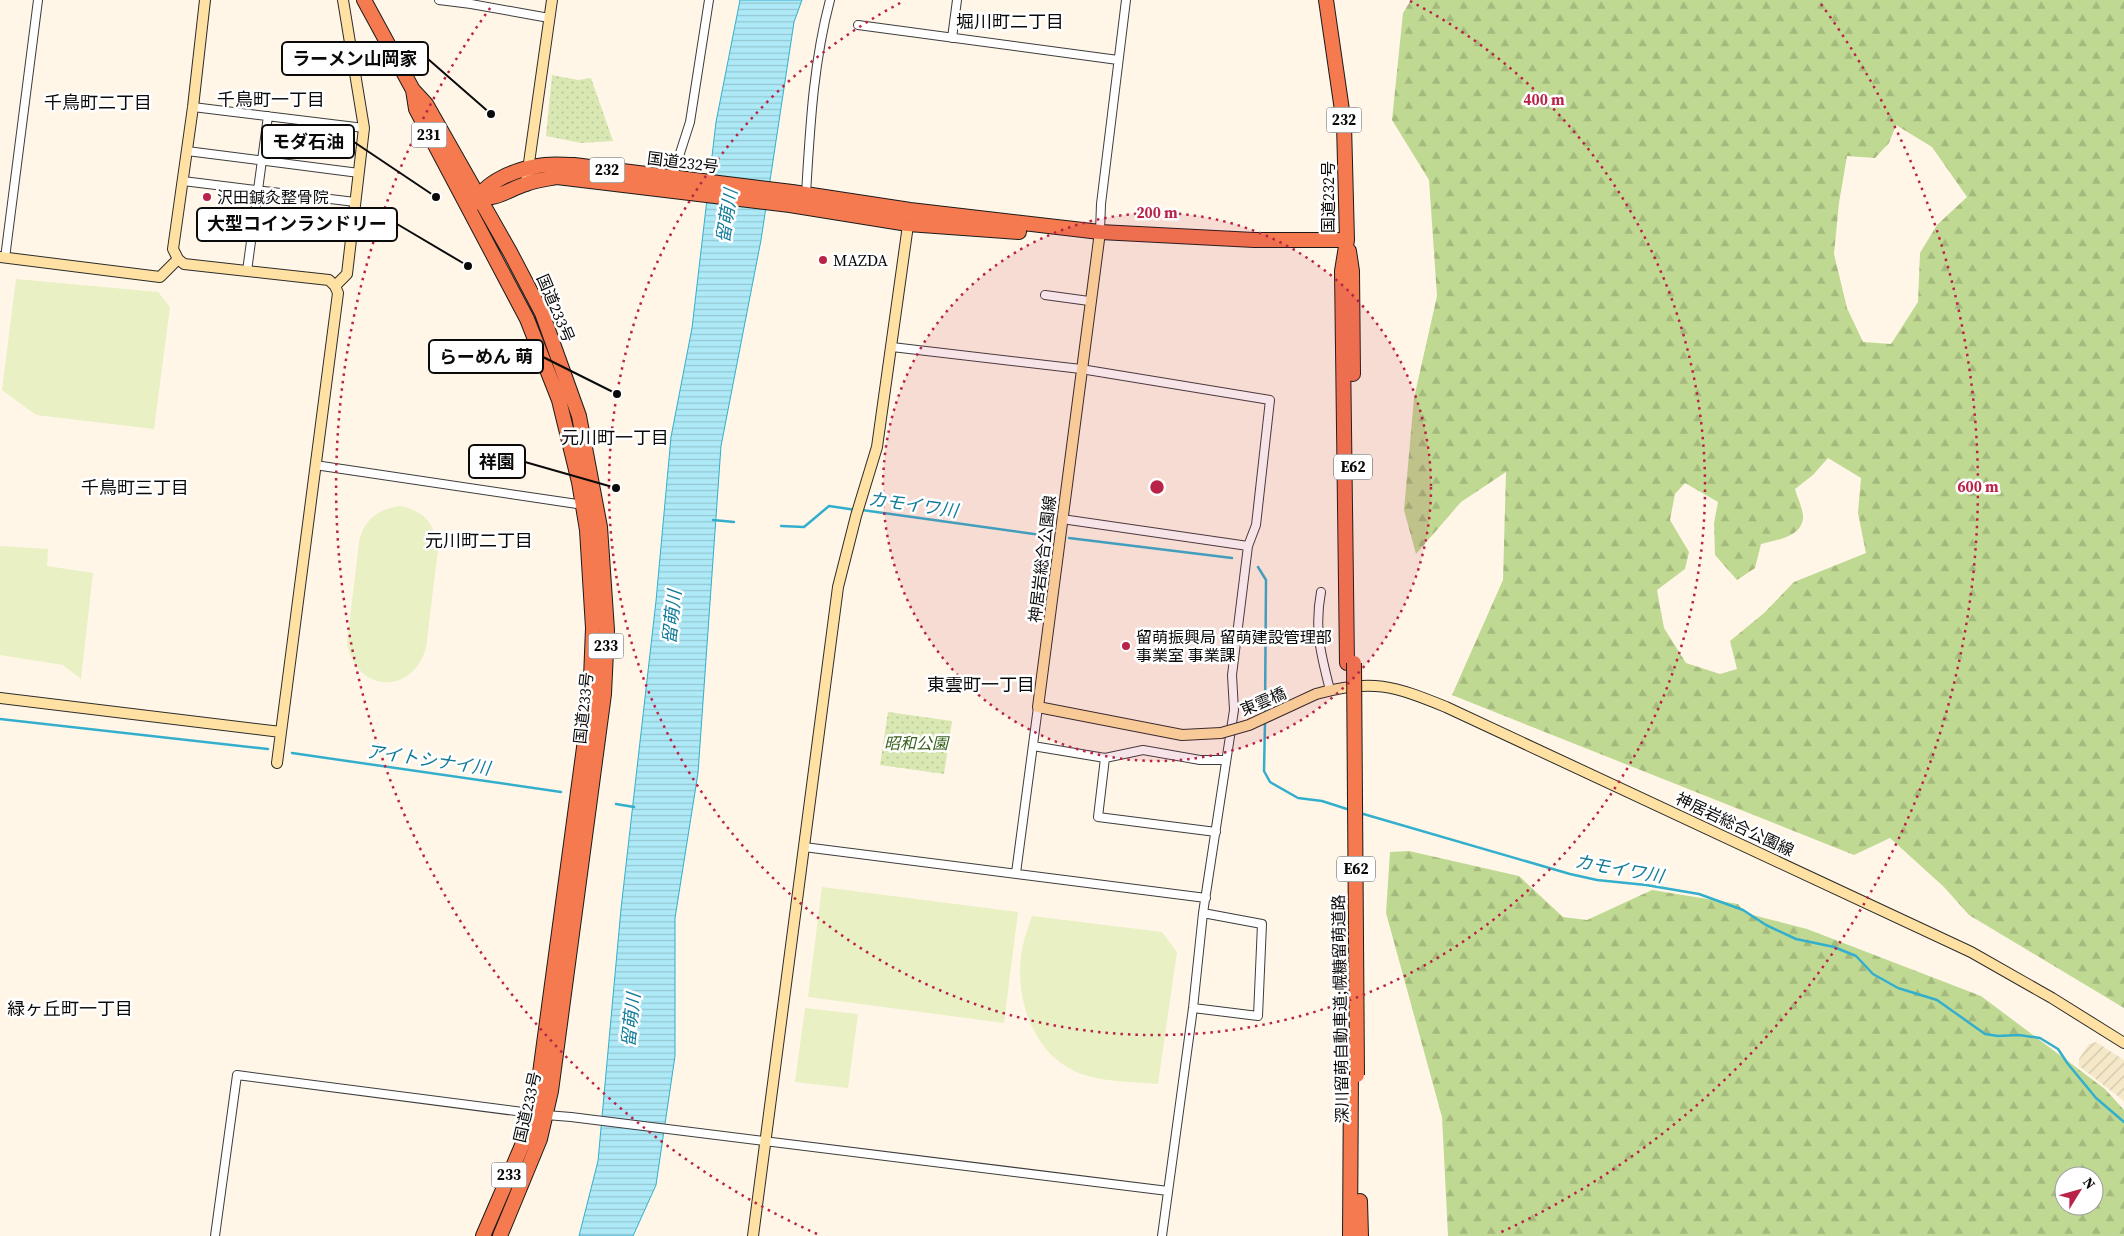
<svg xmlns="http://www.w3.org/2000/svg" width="2124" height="1236" viewBox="0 0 2124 1236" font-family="'Source Serif 4','Noto Sans JP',serif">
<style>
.farmland{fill:url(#farmland-furrows)}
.grass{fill:url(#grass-dots)}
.forest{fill:url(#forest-firs);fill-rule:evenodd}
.pitch{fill:#e9f0c4}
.water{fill:url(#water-rules);stroke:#33afcd}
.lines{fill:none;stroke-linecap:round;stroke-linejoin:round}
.stream{stroke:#33afcd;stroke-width:2.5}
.street-casing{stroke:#3d3d3d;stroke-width:10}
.secondary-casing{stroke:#2c2c2c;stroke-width:12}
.highway-casing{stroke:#1b1b1b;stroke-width:16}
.street{stroke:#fff;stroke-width:8}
.secondary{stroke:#ffe2a3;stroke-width:10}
.highway{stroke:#f57a50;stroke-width:14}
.secondary-bridge-casing{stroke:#2c2c2c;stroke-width:12;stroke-linecap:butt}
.highway-bridge-casing{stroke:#1b1b1b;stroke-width:16;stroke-linecap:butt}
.secondary-bridge{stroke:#ffe2a3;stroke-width:10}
.highway-bridge{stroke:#f57a50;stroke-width:14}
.ring{fill:none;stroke:#ba2348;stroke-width:2.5;stroke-dasharray:2.5 5}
.poi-dot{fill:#ba2348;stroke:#fff;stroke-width:2}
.labels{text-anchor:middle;stroke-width:5;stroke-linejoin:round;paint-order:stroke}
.shield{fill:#fff;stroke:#545454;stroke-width:1}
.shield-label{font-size:15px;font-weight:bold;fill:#0a0a0a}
.street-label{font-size:16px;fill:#0a0a0a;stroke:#fff}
.poi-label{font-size:16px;fill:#0a0a0a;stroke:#fff;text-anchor:start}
.park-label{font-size:16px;font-style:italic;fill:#38611c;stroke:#fff}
.neighbourhood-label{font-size:18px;fill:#0a0a0a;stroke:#fff}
.water-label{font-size:18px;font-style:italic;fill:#147c9b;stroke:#fff}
.centre{fill:#ba2348;stroke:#fff;stroke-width:2.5}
.ring-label{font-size:15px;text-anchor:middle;font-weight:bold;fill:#ba2348;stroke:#fff;stroke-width:5;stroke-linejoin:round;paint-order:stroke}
.leader{fill:none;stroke:#0a0a0a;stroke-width:2}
.callout-dot{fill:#0a0a0a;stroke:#fff;stroke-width:2}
.callout{fill:#fff;stroke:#0a0a0a;stroke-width:2}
.callout-label{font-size:18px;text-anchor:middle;font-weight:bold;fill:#0a0a0a}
</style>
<defs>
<pattern id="farmland-furrows" width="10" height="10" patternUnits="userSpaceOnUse" patternTransform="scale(1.25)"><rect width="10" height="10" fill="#f4e8c9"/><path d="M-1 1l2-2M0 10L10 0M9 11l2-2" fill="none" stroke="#d0c6ab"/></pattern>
<pattern id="grass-dots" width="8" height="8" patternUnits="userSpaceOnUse" patternTransform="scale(1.25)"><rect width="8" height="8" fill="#d9e8b3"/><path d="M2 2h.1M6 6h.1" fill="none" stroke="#b9c699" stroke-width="1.8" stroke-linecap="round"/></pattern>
<pattern id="forest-firs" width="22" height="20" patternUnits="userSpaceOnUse" patternTransform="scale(1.25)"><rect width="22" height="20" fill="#c0d992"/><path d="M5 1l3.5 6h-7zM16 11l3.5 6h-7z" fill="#a4b97d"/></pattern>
<pattern id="water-rules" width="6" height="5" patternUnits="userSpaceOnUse" patternTransform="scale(1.25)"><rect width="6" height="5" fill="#ade9f6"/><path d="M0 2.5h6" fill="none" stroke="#94c6d2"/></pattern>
</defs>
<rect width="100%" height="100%" fill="#fff6e8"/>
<path class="farmland" d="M2096,1042l28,18v41l-45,-35v-7l10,-15z"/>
<path class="grass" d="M552,75l26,5 13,-2 22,63 -32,2 -35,-7z
M888,712l64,9 -8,53 -64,-9z"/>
<path class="forest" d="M1411,0h713v1008l-155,-93 -25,-28 -54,-49 -36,17 -402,-160 51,-115 3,-108 -45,30 -45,52 -12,-44 10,-112 23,-102 -8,-116 -37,-60 11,-107zM1896,125l36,22 35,50 -30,28 -17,28 -2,49 -27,42 -28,-2 -16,-34 -13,-54 5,-51 8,-47 28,2 14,-15zM1828,458l33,20 -3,35 8,40 -72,29 -30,31 -34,28 7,28 -17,5 -34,-11 -22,-35 -7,-38 28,-21 4,-17 -19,-32 5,-26 10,-11 33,19 -4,21 1,32 22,25 18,-12 6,-24c14,-4 39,-6 42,-25 1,-8 -6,-22 -8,-30l18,-14z
M1409,851l110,25 44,41 24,3 65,-30 86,14 7,9 62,16 174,67 124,93 19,21v126h-676l-6,-119 -56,-204 4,-61zM2064,1176h30v30h-30z"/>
<path class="pitch" d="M16,279l142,13 12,15 -16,122 -118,-14 -34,-25z
M400,506c25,5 36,19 38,44l-12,98c-14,48 -70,45 -79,-5l12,-100c4,-23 19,-34 41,-37z
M0,546l48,3 -1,17 46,7 -12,106 -18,-14 -63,-10z
M822,887l196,25 -14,111 -196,-26z
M1032,916l130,16 15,20 -19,132c-26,-2 -52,-2 -76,-10 -50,-17 -70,-81 -59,-129 2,-10 6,-20 9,-29z
M805,1008l53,6 -10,74 -53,-6z"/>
<path class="water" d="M740,0h62l-8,22 -33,218 -40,206 -23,327 -23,145v138l-19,129 -23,51h-54l19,-75 23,-252 35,-308 15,-164 21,-109 24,-206z"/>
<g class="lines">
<path class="stream" d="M862,510l186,26
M713,520l21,2
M781,526l23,1 25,-21 27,4
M1069,538l163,20
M1258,567l8,13 -1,134
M0,719l268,30
M1265,722l-1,49 6,11 28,16 24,3 28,9
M292,753l269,39
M616,804l18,3
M1360,813l210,61 27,6 49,5 53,9 44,16 23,15 30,14 38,8 22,9 17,18 25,14 39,12 48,34 13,2 21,-1 21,3 18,11 10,15 28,34 28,24"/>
<g class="street-casing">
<path id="street" d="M439,0l32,4 78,14
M858,25l260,35
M952,38l5,-38
M193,107l171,21
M187,151l172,22
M672,178l18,-56 19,-122
M183,181l172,21
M806,194c4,-65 7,-130 24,-194
M1100,232l1,-28 25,-204
M5,258l33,-258
M247,271l21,-155
M1045,295l44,6
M892,347l189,22 189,31 -14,125 -8,21 -16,129 2,35 -31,203 -10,95 -31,228
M315,465l269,40
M1062,519l186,27
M1321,592c-7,37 0,63 9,98
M1033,746l72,12 38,-8 57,10h26
M1105,758l-7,59 118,15
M804,847l402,51
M1016,873l22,-166
M1193,1008l65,8 4,-92 -59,-11
M215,1236l22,-161 309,40 25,2 597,74"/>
</g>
<g class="secondary-casing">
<path id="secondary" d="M205,0l-12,107 -20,142 5,10 6,5 145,16 6,6 3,7 -61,470
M526,184l26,-184
M1100,232l-62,475 144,28 39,-2
M0,257l160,20 18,-18
M335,286l12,-12 17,-146 -21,-128
M1316,694c56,-16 78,-8 130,13l525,245 81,46 72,45
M0,698l281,34
M753,1236l85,-649 18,-71 21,-69 32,-229"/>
</g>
<g class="highway-casing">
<path id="highway" d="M364,0l49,90 13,14 84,148 32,61 37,103 21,111 7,103 -3,64 -53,397 -11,48 -40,97
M1326,0l18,124 3,116 -5,31 5,392
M413,90l3,19 111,210 32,81 20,82 8,48 6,98 -3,75 -52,385 -11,46 -44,102
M473,195c18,9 36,-6 53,-11 10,-4 21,-5 31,-7l233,28 118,19 111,8
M475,203c10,-22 40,-33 63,-37 12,-3 25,-1 36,-1l218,27 118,18 190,22 154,8h93
M1349,251l3,20 1,103
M1360,1201l1,35
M1350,1236l1,-163"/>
</g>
<use href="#street" class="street"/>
<use href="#secondary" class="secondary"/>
<use href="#highway" class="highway"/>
<g class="secondary-bridge-casing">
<path id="secondary-bridge" d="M1221,733l28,-8 67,-31"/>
</g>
<g class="highway-bridge-casing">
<path id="highway-bridge" d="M1354,663l3,412"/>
</g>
<use href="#secondary-bridge" class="secondary-bridge"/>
<use href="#highway-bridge" class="highway-bridge"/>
</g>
<circle cx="1157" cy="487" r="274" fill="#ba2348" fill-opacity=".12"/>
<g class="ring">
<circle cx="1157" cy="487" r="274"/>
<path d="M1410 1A548 548 0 1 1 904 1"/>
<path d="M817 1234A821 821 0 0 1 493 4M1821 4A821 821 0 0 1 1497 1234"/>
</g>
<g class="poi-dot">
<circle cx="207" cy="197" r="5"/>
<circle cx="823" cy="260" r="5"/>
<circle cx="1126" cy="646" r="5"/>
</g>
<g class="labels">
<g class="shield">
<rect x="1326.5" y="107.5" width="35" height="25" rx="4"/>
<rect x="411.5" y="122.5" width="35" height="25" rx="4"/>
<rect x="589.5" y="157.5" width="35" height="25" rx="4"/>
<rect x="1334" y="454.5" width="38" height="25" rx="4"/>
<rect x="588.5" y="633.5" width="35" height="25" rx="4"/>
<rect x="1337" y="856.5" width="38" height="25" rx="4"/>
<rect x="491.5" y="1162.5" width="35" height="25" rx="4"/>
</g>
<g class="shield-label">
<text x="1344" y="125">232</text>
<text x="429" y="140">231</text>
<text x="607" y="175">232</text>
<text x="1353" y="472">E62</text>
<text x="606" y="651">233</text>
<text x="1356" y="874">E62</text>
<text x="509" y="1180">233</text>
</g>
<g class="street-label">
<text transform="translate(683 162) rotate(7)" y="6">国道232号</text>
<text transform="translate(1328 197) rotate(-90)" y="6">国道232号</text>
<text transform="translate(556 308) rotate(67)" y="6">国道233号</text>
<text transform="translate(1042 559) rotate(-83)" y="6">神居岩総合公園線</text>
<text transform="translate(1263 701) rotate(-23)" y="6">東雲橋</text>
<text transform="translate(583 708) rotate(-84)" y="6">国道233号</text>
<text transform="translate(1735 824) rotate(25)" y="6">神居岩総合公園線</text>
<text transform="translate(1340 1009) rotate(-91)" y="6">深川留萌自動車道;幌糠留萌道路</text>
<text transform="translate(527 1107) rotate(-77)" y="6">国道233号</text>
</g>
<g class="poi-label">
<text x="217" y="203">沢田鍼灸整骨院</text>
<text x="833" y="266">MAZDA</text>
<text x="1136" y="643">留萌振興局 留萌建設管理部<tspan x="1136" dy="18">事業室 事業課</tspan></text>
</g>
<g class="park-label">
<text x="916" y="749">昭和公園</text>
</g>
<g class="neighbourhood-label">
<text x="1010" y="28">堀川町二丁目</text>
<text x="271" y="106">千鳥町一丁目</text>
<text x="98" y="109">千鳥町二丁目</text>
<text x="615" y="444">元川町一丁目</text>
<text x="135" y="494">千鳥町三丁目</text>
<text x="479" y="547">元川町二丁目</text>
<text x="981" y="691">東雲町一丁目</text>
<text x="70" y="1015">緑ヶ丘町一丁目</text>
</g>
<g class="water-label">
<text transform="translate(727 216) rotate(-81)" y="6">留萌川</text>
<text transform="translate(913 505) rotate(8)" y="6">カモイワ川</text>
<text transform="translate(672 617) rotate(-84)" y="6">留萌川</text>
<text transform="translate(428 760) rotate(8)" y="6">アイトシナイ川</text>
<text transform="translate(1619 869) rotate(10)" y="6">カモイワ川</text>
<text transform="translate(631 1020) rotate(-84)" y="6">留萌川</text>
</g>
</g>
<circle cx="1157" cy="487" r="8" class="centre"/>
<g class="ring-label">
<text x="1544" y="105">400 m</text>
<text x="1157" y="218">200 m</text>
<text x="1978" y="492">600 m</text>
</g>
<path class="leader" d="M491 114L428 59M436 197L354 142M468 266L397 224M617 394L543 357M616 488L525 462"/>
<g class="callout-dot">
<circle cx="491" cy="114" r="5"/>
<circle cx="436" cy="197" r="5"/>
<circle cx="468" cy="266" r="5"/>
<circle cx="617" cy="394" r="5"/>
<circle cx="616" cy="488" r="5"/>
</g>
<g class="callout">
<rect x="282" y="42" width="146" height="33" rx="5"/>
<rect x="262" y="125" width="92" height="33" rx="5"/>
<rect x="197" y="208" width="200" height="33" rx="5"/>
<rect x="429" y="340" width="114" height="33" rx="5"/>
<rect x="469" y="445" width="56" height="33" rx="5"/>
</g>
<g class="callout-label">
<text x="355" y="65">ラーメン山岡家</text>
<text x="308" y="148">モダ石油</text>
<text x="297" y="230">大型コインランドリー</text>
<text x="486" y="363">らーめん 萌</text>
<text x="497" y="468">祥園</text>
</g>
<g transform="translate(2079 1191) rotate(53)"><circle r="24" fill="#ffffff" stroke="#9d9d9d"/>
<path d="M0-4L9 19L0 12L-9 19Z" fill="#ba2348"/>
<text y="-8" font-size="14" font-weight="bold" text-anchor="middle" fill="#0a0a0a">N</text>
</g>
</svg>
